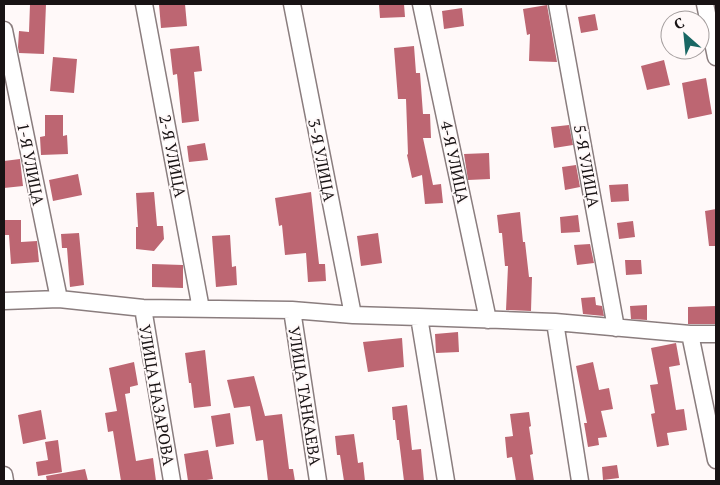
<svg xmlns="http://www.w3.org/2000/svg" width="720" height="485" viewBox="0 0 720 485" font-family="'PT Serif',serif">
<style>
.building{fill:#bd6672}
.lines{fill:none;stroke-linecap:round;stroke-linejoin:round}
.minor-casing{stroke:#8a7d7e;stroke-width:19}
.minor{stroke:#fff;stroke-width:16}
.labels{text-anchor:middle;stroke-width:4;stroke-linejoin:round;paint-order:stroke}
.street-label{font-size:16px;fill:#181314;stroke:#fff9f9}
</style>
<rect width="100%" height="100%" fill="#fff9f9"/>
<path class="building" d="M30,4h16l-2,50 -25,-1 -1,-6 1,-16 10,1z
M159,4h26l2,22 -26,2z
M379,4h25l1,13 -25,1z
M547,5l10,57 -28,-1 1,-27 -3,1 -4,-26z
M462,8l2,18 -20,3 -2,-18z
M595,14l3,16 -17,3 -3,-16z
M199,46l3,25 -8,1 5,49 -17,2 -5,-49 -4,1 -3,-26z
M414,46l2,27h4l3,41h7l1,24h-8l10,47 8,-1 2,19 -18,1 -3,-29 -10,3 -5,-23 1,-1 -2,-55h-8l-4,-51z
M53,57l24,2 -3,34 -24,-2z
M664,60l6,25 -23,5 -6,-24z
M706,78l6,36 -24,5 -6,-36z
M45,115h18v21l4,-1 1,19 -27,1 -1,-18 5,-1z
M569,125l4,20 -19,3 -3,-21z
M205,143l3,17 -19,2 -2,-16z
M489,153l1,26 -22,1 -4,-26z
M20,159l3,27 -19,2v-27z
M576,165l4,22 -15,3 -3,-23z
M78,174l4,21 -29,6 -4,-21z
M628,184l1,17 -18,1 -2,-17z
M154,192l3,34h6l1,13 -10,12 -18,-2v-22h2l-2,-34z
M311,192l8,72h6l1,17 -18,1 -2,-29 -21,2 -3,-30 -3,1 -4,-28z
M716,209v37h-7l-4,-35z
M520,212l3,30h2l4,35h3l-1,34 -25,-1 2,-44h-3l-3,-33h-3l-2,-18z
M578,215l2,17 -19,1 -1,-16z
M4,220h17v22l16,-1 2,21 -28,2 -2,-29h-5z
M633,221l2,16 -16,2 -2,-16z
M79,233l5,52 -14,2 -3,-39h-5l-1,-14z
M378,233l4,30 -21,3 -4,-30z
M230,235l2,32 4,-1 1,19 -21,2 -4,-51z
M590,244l4,19 -17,2 -3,-20z
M625,260h16l1,14 -16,1z
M152,264l31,1v23l-31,-1z
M595,297l1,8 6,1 2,10 -21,-2 -2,-16z
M647,305v15l-16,-1 -1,-13z
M716,306v18h-28v-17z
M458,332l1,20 -23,1 -1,-19z
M402,338l2,29 -36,5 -5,-30z
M676,343l4,22 -11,2 7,43 8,-1 3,21 -20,3 2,12 -12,2 -6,-33 4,-1 -5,-28 8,-1 -7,-36z
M205,350l6,56 -17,2 -3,-25h-2l-4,-30z
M134,362l4,23 -8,2v6l-5,1 11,67 17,-3 3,23h-35l-8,-50 -5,1 -3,-19 12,-2 -8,-43z
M593,362l6,28 10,-2 4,21 -12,2 6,26 -9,1 1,7 -11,2 -4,-24h3l-11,-57z
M254,376l11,40 17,-2 7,55h4l2,12h-27l-5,-41 -7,1 -6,-35 -16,2 -7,-28z
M407,405l5,45 9,-1 3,32h-20l-5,-41h-2l-2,-20h-2l-1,-13z
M41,410l5,29 -23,5 -5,-29z
M529,412l2,14 -2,1 4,27 -3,1 4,26h-18l-4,-24 -5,1 -2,-21 8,-1 -3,-22z
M230,413l4,31 -18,3 -5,-31z
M354,434l4,29 5,-1 2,19h-21l-4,-26h-3l-2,-19z
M58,440l4,32 -24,4 -2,-14 12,-2 -3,-18z
M208,450l5,29 -13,2h-12l-4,-27z
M617,465l2,13 -16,2 -1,-13z
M85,469l3,12h-41l-1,-5z"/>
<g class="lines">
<g class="minor-casing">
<path id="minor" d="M144,4l57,305
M292,4l61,311
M421,4l67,316
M557,4l59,324
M705,4l11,53
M4,30l55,269
M4,301l55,-2 84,9 149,2 61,5 66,2 136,5 135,12h26
M143,308l29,173
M292,310l26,171
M419,317l27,164
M555,322l25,159
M690,334l26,126
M4,475l1,6"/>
</g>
<use href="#minor" class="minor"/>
</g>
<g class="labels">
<g class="street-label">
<text transform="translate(173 156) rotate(79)" y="6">2-Я УЛИЦА</text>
<text transform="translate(322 160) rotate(79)" y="6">3-Я УЛИЦА</text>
<text transform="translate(455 162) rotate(78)" y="6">4-Я УЛИЦА</text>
<text transform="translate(31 164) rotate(79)" y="6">1-Я УЛИЦА</text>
<text transform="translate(587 166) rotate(80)" y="6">5-Я УЛИЦА</text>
<text transform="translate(157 395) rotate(80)" y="6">УЛИЦА НАЗАРОВА</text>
<text transform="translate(305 396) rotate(81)" y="6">УЛИЦА ТАНКАЕВА</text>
</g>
</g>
<rect width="720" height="485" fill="none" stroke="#181314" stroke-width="10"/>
<g transform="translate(685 35) rotate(333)"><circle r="24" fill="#fff9f9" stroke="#a39d9d"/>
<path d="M0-4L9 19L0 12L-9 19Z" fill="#196764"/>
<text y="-8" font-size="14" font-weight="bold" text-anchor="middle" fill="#181314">С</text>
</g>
</svg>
